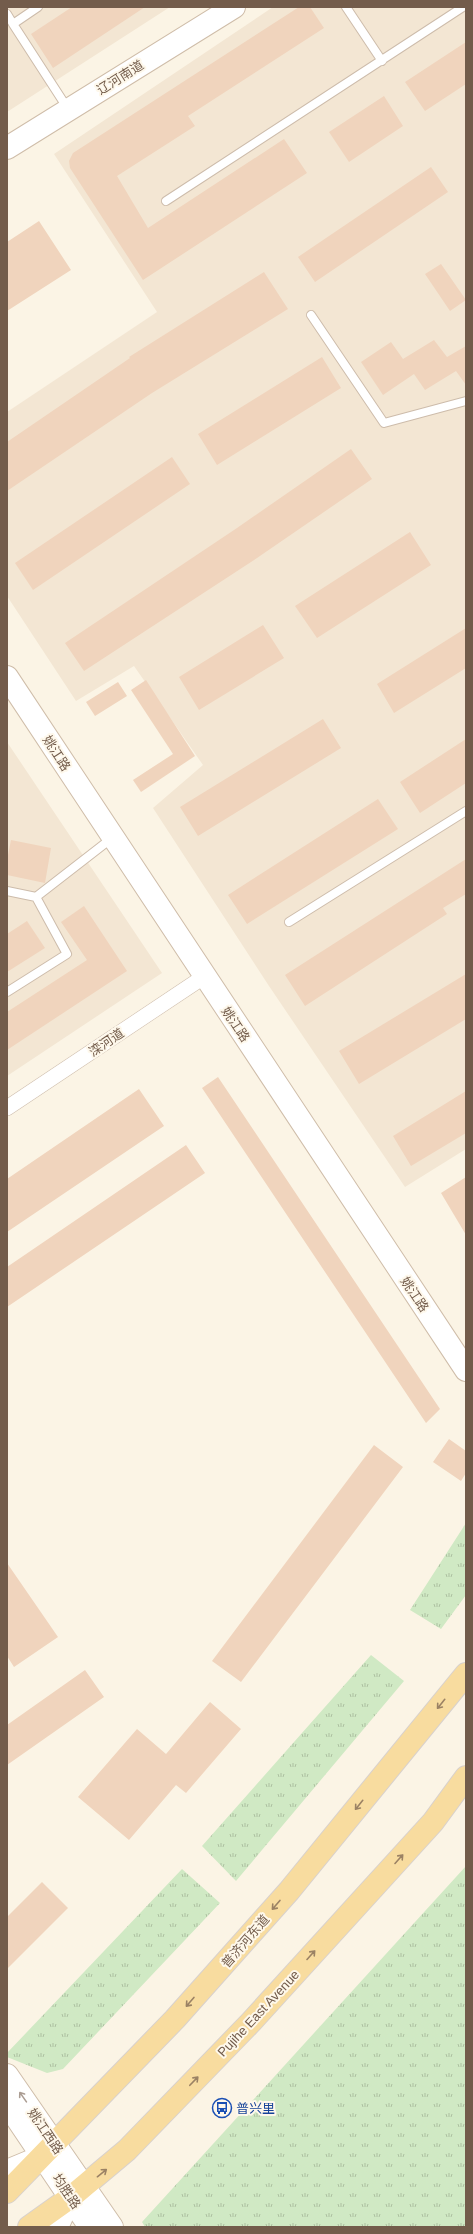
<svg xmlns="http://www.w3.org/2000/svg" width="473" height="2234" viewBox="0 0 473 2234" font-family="Arial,'Noto Sans SC',sans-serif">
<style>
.residential{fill:#f3e6d3}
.grass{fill:url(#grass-tufts)}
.building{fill:#f0d4bd}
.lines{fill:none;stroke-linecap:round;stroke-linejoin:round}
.lane-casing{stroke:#cdbcab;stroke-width:10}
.street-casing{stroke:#cdbcab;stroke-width:16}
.secondary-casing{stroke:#cfbda9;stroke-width:24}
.primary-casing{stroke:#d8d1cd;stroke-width:24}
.lane{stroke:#fff;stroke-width:8}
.street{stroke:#fff;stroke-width:15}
.secondary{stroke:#fff;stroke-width:22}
.primary{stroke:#f8dc9f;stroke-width:22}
.oneway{stroke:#9b8264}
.oneway2{stroke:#ab9d93}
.labels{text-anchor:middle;stroke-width:4;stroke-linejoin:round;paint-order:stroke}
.street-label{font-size:13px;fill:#735c4b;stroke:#fef8eb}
.transit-label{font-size:13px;fill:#164399;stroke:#fef8eb;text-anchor:start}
</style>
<defs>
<pattern id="grass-tufts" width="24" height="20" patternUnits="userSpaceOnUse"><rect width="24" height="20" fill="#d0e9c4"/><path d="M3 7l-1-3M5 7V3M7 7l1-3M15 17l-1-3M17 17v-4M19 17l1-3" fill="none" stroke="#adc0a1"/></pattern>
</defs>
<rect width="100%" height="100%" fill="#fbf4e5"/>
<path class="residential" d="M7,7h163l-163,105z
M273,7h193v1142l-61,38 -136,-201 -116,-178 50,-43 -69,-99 -58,35 -69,-105v-184l150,-100 -103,-158z
M7,742l155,231 -155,103z"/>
<path class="grass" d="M466,1523v72l-25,34 -31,-19z
M371,1655l33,26 -168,200 -34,-35z
M466,1866v361h-321l-3,-5z
M182,1869l38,34 -157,166 -16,4 -40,-16v-4z"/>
<path class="building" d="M72,7h73l-92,61 -22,-34z
M299,7h11l14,21 -136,88 7,10 -78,50 31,52 136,-89 23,34 -164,107 -73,-112 -1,-7 4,-8z
M466,42v42l-41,27 -20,-29z
M384,96l19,30 -54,36 -20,-30z
M431,167l17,25 -133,90 -17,-25z
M39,221l32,49 -64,41v-69z
M441,264l25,36 -16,11 -25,-37z
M264,272l24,37 -136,84 -145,98v-49l123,-84 -1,-1z
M434,340l13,17 19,-11v39l-10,-14 -31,19 -11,-16 -31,21 -22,-33 30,-20 12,17z
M322,357l19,31 -124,77 -19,-31z
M351,449l21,30 -115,79 -173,113 -19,-28 172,-115z
M172,457l18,27 -157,106 -18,-27z
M410,532l21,33 -114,73 -22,-32z
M263,625l21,33 -85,52 -20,-33z
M466,628v40l-72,45 -17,-29z
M146,680l49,76 -54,36 -8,-12 40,-26 -42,-64z
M118,682l9,14 -32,20 -9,-14z
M323,719l18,29 -143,88 -18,-29z
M466,739v44l-46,30 -20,-31z
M378,799l20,30 -151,95 -19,-29z
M11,840l40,8 -6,35 -38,-8v-15z
M466,859v35l-23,14 4,6 -142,92 -20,-31z
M84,906l43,65 -120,79v-38l80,-52 -26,-38z
M27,921l18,27 -38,24v-38z
M466,974v45l-107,65 -20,-33z
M218,1077l222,332 -14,14 -224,-335z
M139,1089l25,37 -157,106v-53z
M466,1091v42l-55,33 -18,-30z
M186,1145l19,28 -198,134v-40z
M466,1177v58l-25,-42z
M449,1439l17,12v22l-5,8 -28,-19z
M374,1445l29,22 -162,215 -29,-21z
M7,1563l51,74 -44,30 -7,-11z
M85,1670l19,27 -97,68v-40z
M210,1702l31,27 -55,64 -10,-8 -47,55 -51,-43 59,-68 29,25z
M42,1882l26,26 -61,61v-52z"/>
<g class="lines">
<g class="lane-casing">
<path id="lane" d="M346,7l36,54
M7,14l6,10 25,-17
M13,24l55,85
M166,201l297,-194
M311,315l73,108 82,-22
M7,891l29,6 76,-59
M289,922l177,-111
M7,992l60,-38 -31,-57"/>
</g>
<g class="street-casing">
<path id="street" d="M7,1108l198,-132"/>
</g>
<g class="secondary-casing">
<path id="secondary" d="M7,148l227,-141
M7,677l459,693
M7,2075l105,152
M7,2104l83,123
M7,2171l36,-15
M57,2227l14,-30"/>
</g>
<g class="primary-casing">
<path id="primary" d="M7,2192l168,-173 114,-128 177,-217
M29,2227l42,-30 56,-47 124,-128 182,-200 33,-45"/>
</g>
<use href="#lane" class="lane"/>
<use href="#street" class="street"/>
<use href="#secondary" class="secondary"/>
<use href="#primary" class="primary"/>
</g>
<defs><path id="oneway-shaft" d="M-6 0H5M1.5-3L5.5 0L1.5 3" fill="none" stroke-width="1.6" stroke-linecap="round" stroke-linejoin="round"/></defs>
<g class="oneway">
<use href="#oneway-shaft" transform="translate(441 1704) rotate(129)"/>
<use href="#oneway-shaft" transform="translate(359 1805) rotate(129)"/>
<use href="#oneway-shaft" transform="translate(399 1859) rotate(-48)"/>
<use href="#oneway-shaft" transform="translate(276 1905) rotate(131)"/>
<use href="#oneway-shaft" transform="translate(311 1955) rotate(-48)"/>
<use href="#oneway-shaft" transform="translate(190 2002) rotate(131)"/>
<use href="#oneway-shaft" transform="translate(194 2081) rotate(-46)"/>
<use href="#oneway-shaft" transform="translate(102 2173) rotate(-39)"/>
</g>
<use class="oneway2" href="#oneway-shaft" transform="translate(23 2097) rotate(-125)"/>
<defs>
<g id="bus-ring" transform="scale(1)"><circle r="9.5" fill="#fef8eb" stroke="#1a4fb4" stroke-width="1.5"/><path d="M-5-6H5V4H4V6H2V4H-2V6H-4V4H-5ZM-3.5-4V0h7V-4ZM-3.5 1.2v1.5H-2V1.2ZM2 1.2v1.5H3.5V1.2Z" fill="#1a4fb4"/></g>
</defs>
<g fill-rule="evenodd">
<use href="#bus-ring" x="222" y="2108"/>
</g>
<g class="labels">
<g class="street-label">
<text transform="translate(120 77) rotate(-32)" y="5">辽河南道</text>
<text transform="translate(57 753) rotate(57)" y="5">姚江路</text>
<text transform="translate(236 1024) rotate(56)" y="5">姚江路</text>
<text transform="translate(106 1042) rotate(-34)" y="5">滦河道</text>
<text transform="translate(415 1294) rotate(56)" y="5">姚江路</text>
<text transform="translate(245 1941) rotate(-49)" y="5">普济河东道</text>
<text transform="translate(258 2013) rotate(-47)" y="5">Pujihe East Avenue</text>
<text transform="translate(46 2131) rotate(56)" y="5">姚江西路</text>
<text transform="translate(67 2191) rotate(56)" y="5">均胜路</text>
</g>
<g class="transit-label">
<text x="236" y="2113">普兴里</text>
</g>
</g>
<rect width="473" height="2234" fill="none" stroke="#735c4b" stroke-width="16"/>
</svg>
